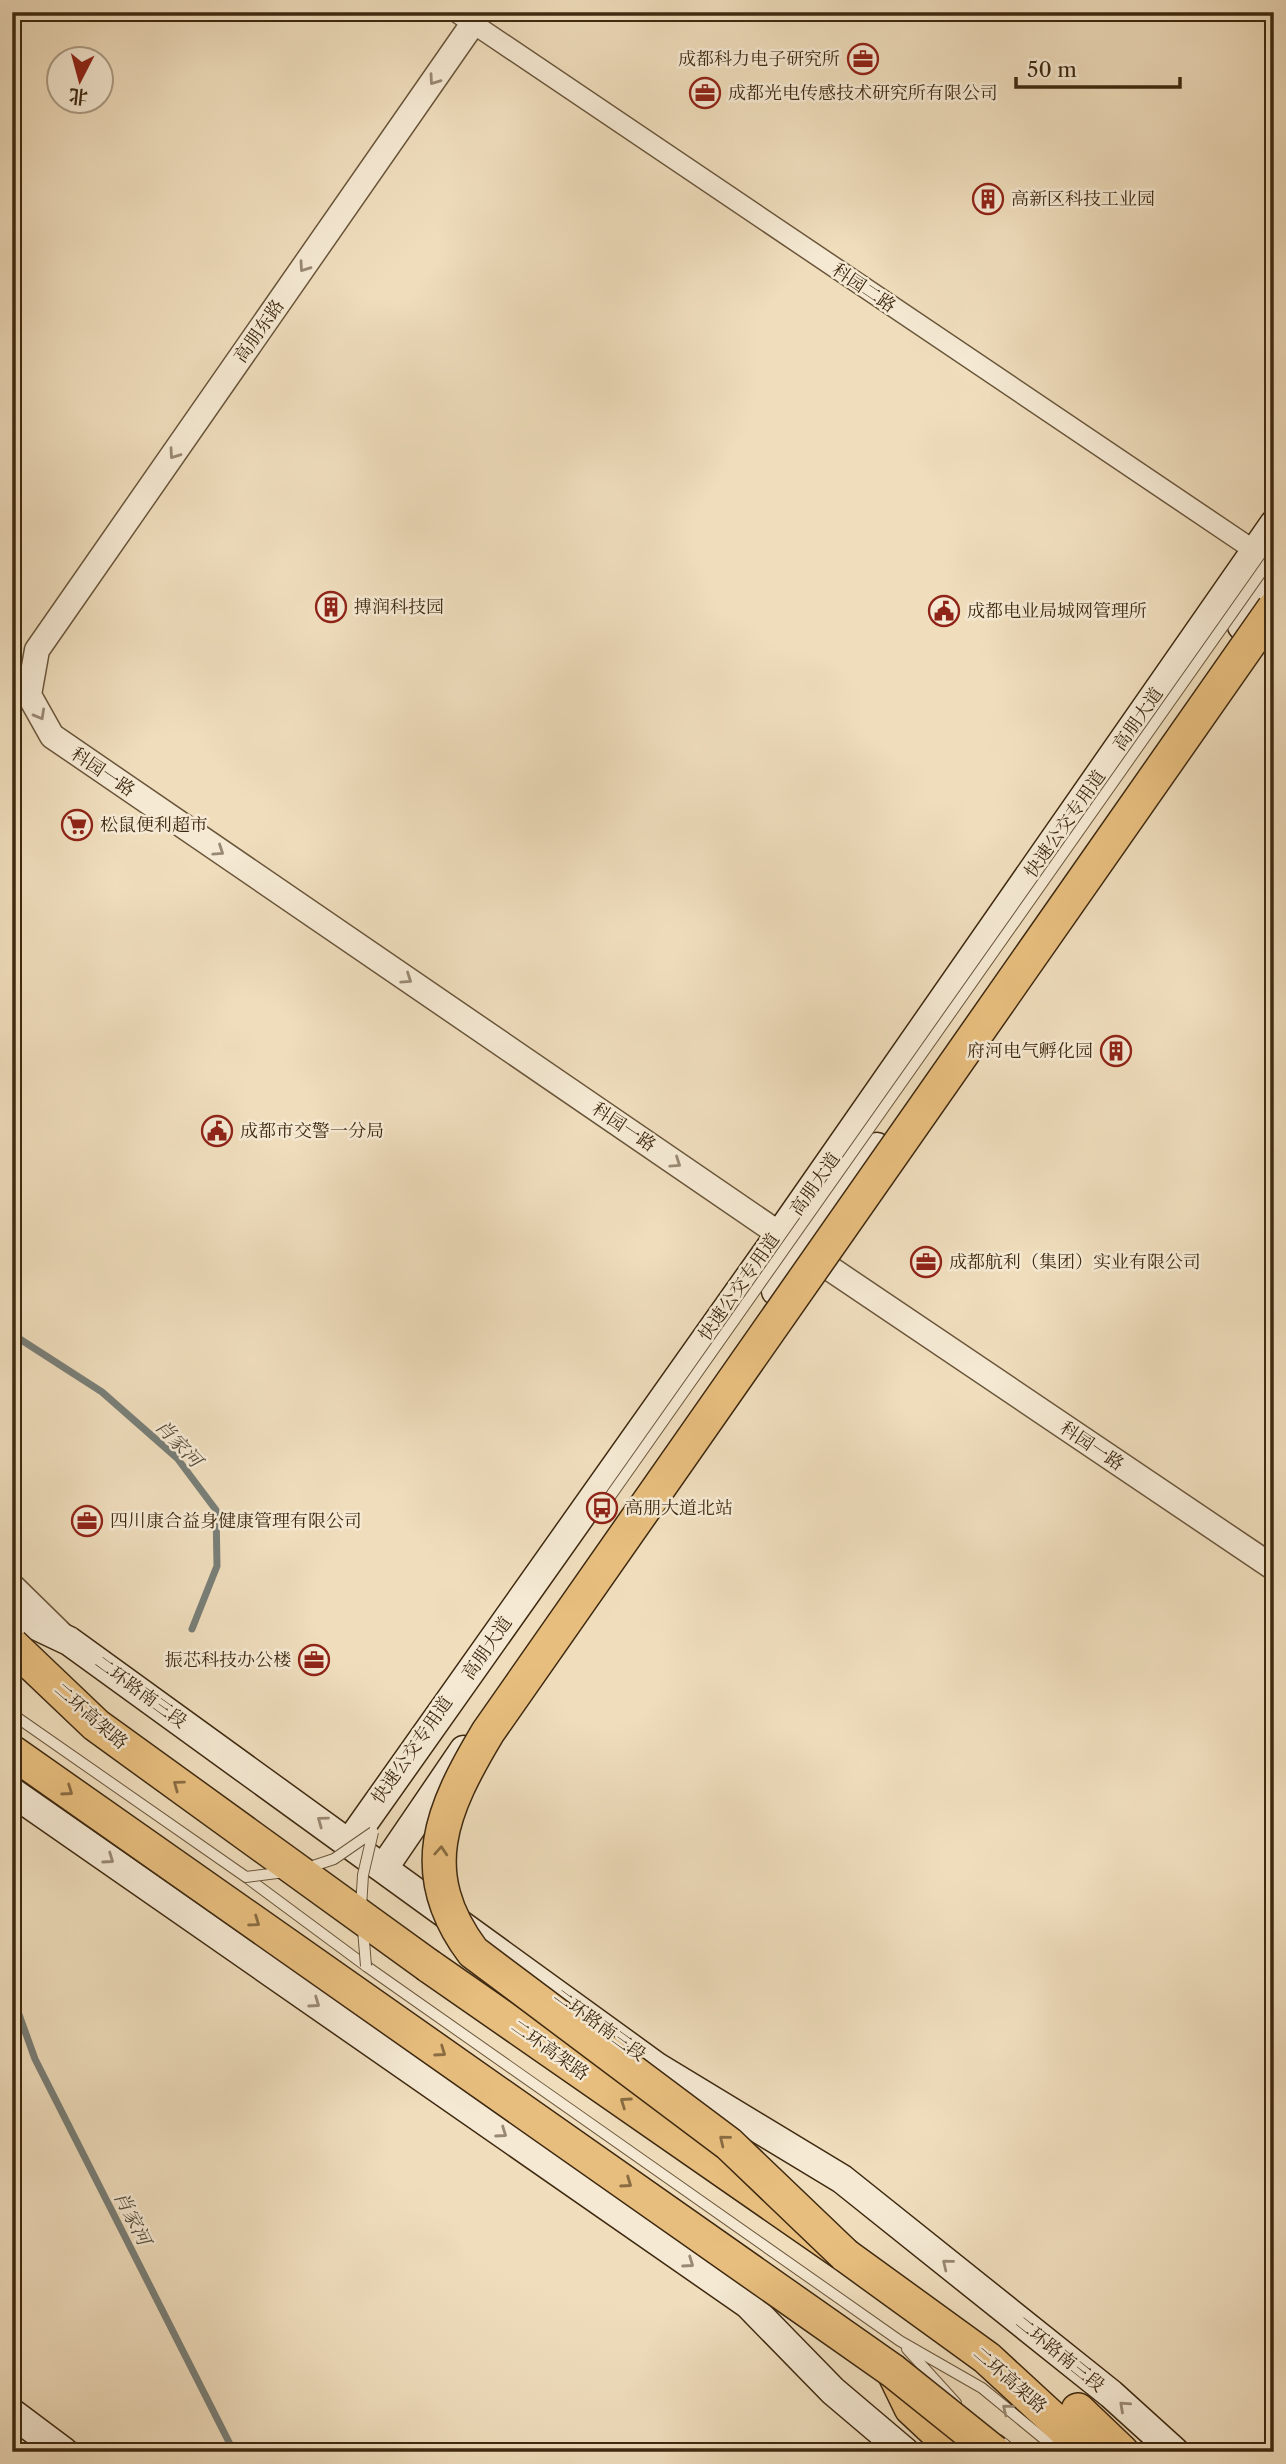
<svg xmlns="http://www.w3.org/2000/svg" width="1286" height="2464" viewBox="0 0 1286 2464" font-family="'Libre Caslon Text','Noto Serif SC',serif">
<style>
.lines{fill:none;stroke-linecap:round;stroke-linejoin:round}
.stream{stroke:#797f78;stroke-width:7}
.service-casing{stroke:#6a563b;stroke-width:12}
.minor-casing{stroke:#6a563b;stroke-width:22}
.tertiary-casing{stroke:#6a563b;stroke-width:27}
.secondary-casing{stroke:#3e2910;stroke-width:31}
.trunk-casing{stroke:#3e2910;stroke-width:36}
.service{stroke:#f5e9d3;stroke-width:10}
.minor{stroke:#f5e9d3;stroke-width:19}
.tertiary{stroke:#f5e9d3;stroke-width:24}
.secondary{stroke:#f5e9d3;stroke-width:28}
.trunk{stroke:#e8be7e;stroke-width:33}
.service-bridge-casing{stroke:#6a563b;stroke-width:12;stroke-linecap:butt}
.trunk-bridge-casing{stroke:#3e2910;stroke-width:36;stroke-linecap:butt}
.service-bridge{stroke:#f5e9d3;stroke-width:10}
.trunk-bridge{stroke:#e8be7e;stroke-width:33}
.oneway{stroke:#9a8972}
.oneway2{stroke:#8a6c42}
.labels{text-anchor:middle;stroke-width:5;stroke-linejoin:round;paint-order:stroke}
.poi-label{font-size:18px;fill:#3e2910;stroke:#f5e9d3;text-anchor:start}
.street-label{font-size:18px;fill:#3e2910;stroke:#f5e9d3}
.water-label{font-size:19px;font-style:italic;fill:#564d3b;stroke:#f5e9d3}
</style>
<rect width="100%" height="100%" fill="#efddbc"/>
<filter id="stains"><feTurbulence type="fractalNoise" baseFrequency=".00286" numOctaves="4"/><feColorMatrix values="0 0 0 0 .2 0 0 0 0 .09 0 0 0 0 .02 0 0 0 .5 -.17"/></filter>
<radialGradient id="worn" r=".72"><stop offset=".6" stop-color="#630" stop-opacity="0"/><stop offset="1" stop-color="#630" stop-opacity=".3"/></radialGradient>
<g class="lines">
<path class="stream" d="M12,1334l90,58 75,66 39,52 1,56 -25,63
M12,1888l3,-13
M12,1995l23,64 199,393"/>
<g class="service-casing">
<path id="service" d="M246,1877l120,89 534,375 82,47 78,64
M907,2349l49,54
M999,2440l15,12"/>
</g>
<g class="minor-casing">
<path id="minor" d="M456,12l808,545"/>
</g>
<g class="tertiary-casing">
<path id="tertiary" d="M481,12l-444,638 -8,45 23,41 752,515 470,317
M12,1586l48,47"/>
</g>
<g class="secondary-casing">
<path id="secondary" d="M1242,626l32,-45
M776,1291l101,-144
M12,1614l57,27 588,426 185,112 269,215 64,58
M12,1792l736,512 85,87 72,61
M350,1842l430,-608 494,-710
M385,1866l79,-116
M12,2413l52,39"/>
</g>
<g class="trunk-casing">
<path id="trunk" d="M429,1966l416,289 142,103 102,94
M893,2371l18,37 47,44
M1078,2410l44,42"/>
</g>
<use href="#service" class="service"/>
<use href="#minor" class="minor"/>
<use href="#tertiary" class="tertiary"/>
<use href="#secondary" class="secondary"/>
<use href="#trunk" class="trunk"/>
<g class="service-bridge-casing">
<path id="service-bridge" d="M602,1508l672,-954
M12,1714l234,163 39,-5
M307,1868l27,-9 39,-27
M361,1907l2,-32 10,-43
M363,1929l3,37"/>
</g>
<g class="trunk-bridge-casing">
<path id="trunk-bridge" d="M12,1645l84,80 333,241
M12,1752l881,619 101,81
M845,2255l-116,-111 -256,-192c-60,-80 -31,-143 15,-220l786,-1124"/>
</g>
<use href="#service-bridge" class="service-bridge"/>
<use href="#trunk-bridge" class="trunk-bridge"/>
</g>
<defs><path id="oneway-chevron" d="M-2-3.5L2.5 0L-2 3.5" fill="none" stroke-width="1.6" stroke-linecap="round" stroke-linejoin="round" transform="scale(1.75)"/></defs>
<g class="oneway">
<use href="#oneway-chevron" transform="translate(434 80) rotate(125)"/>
<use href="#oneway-chevron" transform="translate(304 267) rotate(125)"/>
<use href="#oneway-chevron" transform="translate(174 454) rotate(125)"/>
<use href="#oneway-chevron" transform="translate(40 715) rotate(61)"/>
<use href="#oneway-chevron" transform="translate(219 851) rotate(34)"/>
<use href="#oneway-chevron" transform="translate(407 979) rotate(34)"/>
<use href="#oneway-chevron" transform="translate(676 1163) rotate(34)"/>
<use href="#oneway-chevron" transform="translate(322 1821) rotate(-144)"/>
<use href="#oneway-chevron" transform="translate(109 1859) rotate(35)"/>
<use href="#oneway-chevron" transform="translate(315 2003) rotate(35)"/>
<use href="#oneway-chevron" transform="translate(502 2133) rotate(35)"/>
<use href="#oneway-chevron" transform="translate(689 2263) rotate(35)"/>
<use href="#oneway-chevron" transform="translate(947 2264) rotate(-141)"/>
<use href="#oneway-chevron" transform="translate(1124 2406) rotate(-138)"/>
<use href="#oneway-chevron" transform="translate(1007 2409) rotate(-141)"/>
</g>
<g class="oneway2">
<use href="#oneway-chevron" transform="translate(178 1785) rotate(-144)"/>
<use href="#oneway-chevron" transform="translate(68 1791) rotate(35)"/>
<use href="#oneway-chevron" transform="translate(441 1851) rotate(-86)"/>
<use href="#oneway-chevron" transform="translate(255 1922) rotate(35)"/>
<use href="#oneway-chevron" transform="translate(441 2052) rotate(35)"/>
<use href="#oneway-chevron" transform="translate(625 2102) rotate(-145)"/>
<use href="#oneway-chevron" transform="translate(724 2140) rotate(-141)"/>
<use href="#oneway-chevron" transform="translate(627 2183) rotate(35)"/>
</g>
<defs>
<g id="office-ring" transform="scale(1.575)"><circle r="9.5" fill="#f5e9d3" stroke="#8f2418" stroke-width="1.5"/><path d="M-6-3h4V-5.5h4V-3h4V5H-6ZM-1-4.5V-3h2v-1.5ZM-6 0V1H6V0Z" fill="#8f2418"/></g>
<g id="building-ring" transform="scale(1.575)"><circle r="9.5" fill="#f5e9d3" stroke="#8f2418" stroke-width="1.5"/><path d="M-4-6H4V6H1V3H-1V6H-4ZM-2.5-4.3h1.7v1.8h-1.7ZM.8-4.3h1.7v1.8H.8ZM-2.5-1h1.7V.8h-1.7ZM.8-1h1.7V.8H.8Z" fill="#8f2418"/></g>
<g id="civic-ring" transform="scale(1.575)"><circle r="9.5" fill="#f5e9d3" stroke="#8f2418" stroke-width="1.5"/><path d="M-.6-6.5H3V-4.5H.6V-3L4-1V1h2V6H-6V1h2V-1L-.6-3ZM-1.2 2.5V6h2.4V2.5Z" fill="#8f2418"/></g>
<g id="supermarket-ring" transform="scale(1.575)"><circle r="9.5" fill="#f5e9d3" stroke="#8f2418" stroke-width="1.5"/><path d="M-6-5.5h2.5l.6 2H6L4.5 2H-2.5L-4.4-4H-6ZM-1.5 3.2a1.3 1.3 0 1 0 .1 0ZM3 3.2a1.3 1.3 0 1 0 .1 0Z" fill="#8f2418"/></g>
<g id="bus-ring" transform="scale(1.575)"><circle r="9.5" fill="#f5e9d3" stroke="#8f2418" stroke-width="1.5"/><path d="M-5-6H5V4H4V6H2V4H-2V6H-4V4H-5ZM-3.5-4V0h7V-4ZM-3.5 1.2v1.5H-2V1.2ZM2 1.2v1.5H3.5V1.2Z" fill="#8f2418"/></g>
</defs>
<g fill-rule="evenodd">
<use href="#office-ring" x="863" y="59"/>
<use href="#office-ring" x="705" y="93"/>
<use href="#building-ring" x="988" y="199"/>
<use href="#building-ring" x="331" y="607"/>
<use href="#civic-ring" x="944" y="611"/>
<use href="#supermarket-ring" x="77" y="825"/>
<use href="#building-ring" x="1116" y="1051"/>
<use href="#civic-ring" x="217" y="1131"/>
<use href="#office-ring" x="926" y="1262"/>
<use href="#bus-ring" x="602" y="1508"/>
<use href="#office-ring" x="87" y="1521"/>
<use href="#office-ring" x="314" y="1660"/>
</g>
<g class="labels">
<g class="poi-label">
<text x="840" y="65" text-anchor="end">成都科力电子研究所</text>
<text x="728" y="99">成都光电传感技术研究所有限公司</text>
<text x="1011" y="205">高新区科技工业园</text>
<text x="354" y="613">搏润科技园</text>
<text x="967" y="617">成都电业局城网管理所</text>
<text x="100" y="831">松鼠便利超市</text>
<text x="1093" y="1057" text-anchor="end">府河电气孵化园</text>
<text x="240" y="1137">成都市交警一分局</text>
<text x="949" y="1268">成都航利（集团）实业有限公司</text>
<text x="625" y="1514">高朋大道北站</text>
<text x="110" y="1527">四川康合益身健康管理有限公司</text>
<text x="291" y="1666" text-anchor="end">振芯科技办公楼</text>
</g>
<g class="street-label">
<text transform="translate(864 288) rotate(34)" y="6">科园二路</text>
<text transform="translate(259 331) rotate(-55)" y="6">高朋东路</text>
<text transform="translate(1138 719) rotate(-55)" y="6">高朋大道</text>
<text transform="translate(103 772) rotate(34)" y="6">科园一路</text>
<text transform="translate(1065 824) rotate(-55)" y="6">快速公交专用道</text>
<text transform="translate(624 1127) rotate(34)" y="6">科园一路</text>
<text transform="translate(815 1184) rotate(-55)" y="6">高朋大道</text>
<text transform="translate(739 1287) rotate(-55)" y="6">快速公交专用道</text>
<text transform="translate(1092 1446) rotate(34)" y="6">科园一路</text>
<text transform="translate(487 1648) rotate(-55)" y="6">高朋大道</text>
<text transform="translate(141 1692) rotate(36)" y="6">二环路南三段</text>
<text transform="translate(91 1716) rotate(41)" y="6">二环高架路</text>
<text transform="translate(412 1750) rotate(-55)" y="6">快速公交专用道</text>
<text transform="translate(600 2025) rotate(36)" y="6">二环路南三段</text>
<text transform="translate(550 2050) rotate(35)" y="6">二环高架路</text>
<text transform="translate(1060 2354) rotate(39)" y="6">二环路南三段</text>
<text transform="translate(1010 2380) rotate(41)" y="6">二环高架路</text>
</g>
<g class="water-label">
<text transform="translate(179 1443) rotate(46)" y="7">肖家河</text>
<text transform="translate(133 2218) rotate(63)" y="7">肖家河</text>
</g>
</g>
<rect width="1286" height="2464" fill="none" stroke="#efddbc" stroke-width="42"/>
<rect x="14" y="14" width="1258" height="2436" fill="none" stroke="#3e2910" stroke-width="3.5"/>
<rect x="21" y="21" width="1244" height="2422" fill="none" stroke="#3e2910" stroke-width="2"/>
<g transform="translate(80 80) rotate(186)"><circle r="33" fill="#f5e9d3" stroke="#ac9c85" stroke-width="2"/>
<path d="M0-5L12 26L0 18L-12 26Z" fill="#8f2418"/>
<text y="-10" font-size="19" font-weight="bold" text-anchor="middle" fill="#3e2910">北</text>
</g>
<path d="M1016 77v10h164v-10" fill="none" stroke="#3e2910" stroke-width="3.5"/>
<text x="1027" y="77" font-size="21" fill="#3e2910" stroke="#f5e9d3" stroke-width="5" paint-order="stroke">50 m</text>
<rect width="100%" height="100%" filter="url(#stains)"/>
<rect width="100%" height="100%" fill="url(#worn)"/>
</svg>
